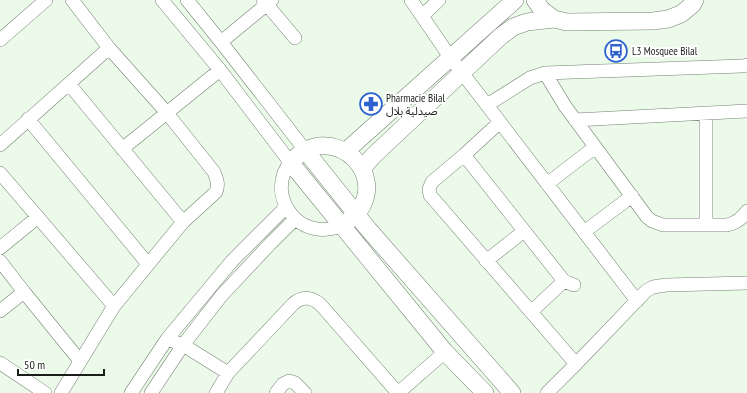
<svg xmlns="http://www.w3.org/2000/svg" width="747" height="393" viewBox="0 0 747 393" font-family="'PT Sans Narrow','Noto Sans Arabic',sans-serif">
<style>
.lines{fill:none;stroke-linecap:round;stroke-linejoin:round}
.minor-casing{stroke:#748172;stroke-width:14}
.major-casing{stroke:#748172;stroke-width:18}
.minor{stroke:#fff;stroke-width:13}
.major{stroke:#fff;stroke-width:17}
.labels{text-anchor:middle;stroke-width:4;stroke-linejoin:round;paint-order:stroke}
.poi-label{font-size:11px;fill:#191e18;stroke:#fff;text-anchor:start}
</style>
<rect width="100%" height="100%" fill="#ebfae9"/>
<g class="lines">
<g class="minor-casing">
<path id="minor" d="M162,0l58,70 70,92c-2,3 -4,7 -6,11 -9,24 7,52 33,56 9,2 17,-1 25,-3
M187,0l34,42 84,108
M263,0l32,38
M411,0l39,57 187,244
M422,16l17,-16
M0,40l46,-40
M221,42l51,-42
M545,73l20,33 82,111 5,4 11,4h64c9,-2 15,-6 20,-14
M69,84l114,138
M487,105l43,-27 15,-5 197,-7 5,-1
M28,119l120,145
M575,120l172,-9
M500,122l-36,33 -32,27 -3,7 1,6 146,169
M0,145l109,-97
M122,149l98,-79
M464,155l100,126 10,4
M0,173l114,133
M547,184l48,-37
M706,225v-112
M584,232l48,-36
M0,248l38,-31
M0,261l24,31 56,69
M486,261l38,-30
M0,311l24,-19
M531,312l33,-31
M175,342l8,3 45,28
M0,363l45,30
M61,393l53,-87 69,-84 33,-30c3,-8 1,-12 -2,-20l-47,-59 -58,-65 -37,-48
M131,393l36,-54 65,-78 54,-54
M151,393l32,-48 39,-50 47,-50 26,-26
M216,393l12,-20 65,-69c9,-8 18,-7 27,0l78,89 47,-41
M276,393l7,-9 6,-3 6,2 10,10
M547,393l29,-29 70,-73 7,-4 13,-2 81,-2"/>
</g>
<g class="major-casing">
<path id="major" d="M535,0l7,10 12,9
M305,150l64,80 143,163
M346,151l169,-151
M362,169l11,-13 128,-120 12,-9 14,-5 27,-3 13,3 86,-1 15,-2 13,-5 11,-9 3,-5
M342,226c7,-6 15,-11 20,-20 17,-32 -15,-67 -48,-59 -10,2 -16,9 -24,15l155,190 40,41"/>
</g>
<use href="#minor" class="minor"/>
<use href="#major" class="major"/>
</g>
<defs>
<g id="bus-ring" transform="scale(1.15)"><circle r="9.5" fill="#fff" stroke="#2e62d0" stroke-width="1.5"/><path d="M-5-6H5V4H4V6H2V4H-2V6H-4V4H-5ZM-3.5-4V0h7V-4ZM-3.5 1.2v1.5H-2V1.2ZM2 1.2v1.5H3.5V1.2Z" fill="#2e62d0"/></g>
<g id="pharmacy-ring" transform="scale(1.15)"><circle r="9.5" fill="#fff" stroke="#2e62d0" stroke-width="1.5"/><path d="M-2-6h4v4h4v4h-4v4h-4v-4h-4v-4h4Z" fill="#2e62d0"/></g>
</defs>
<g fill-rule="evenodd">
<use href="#bus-ring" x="616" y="51"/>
<use href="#pharmacy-ring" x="371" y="104"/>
</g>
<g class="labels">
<g class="poi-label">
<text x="632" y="55">L3 Mosquee Bilal</text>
<text x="386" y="102">Pharmacie Bilal<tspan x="386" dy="13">صيدلية بلال</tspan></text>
</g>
</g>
<path d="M18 369v6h86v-6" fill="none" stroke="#191e18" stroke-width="2"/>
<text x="24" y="369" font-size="12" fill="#191e18" stroke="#ffffff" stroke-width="3" paint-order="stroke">50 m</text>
</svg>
